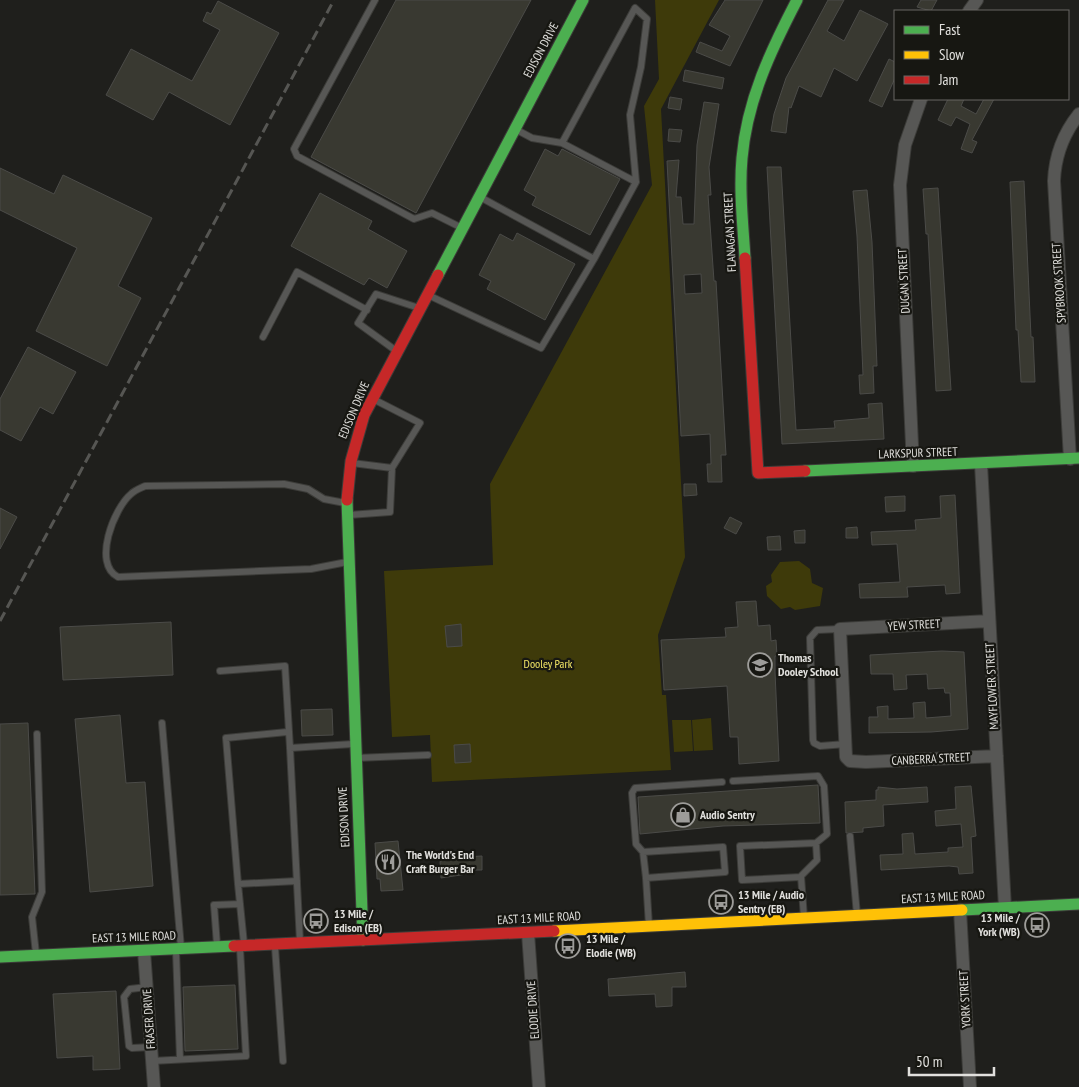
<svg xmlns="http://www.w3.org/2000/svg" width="1079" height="1087" viewBox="0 0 1079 1087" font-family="'PT Sans Narrow',sans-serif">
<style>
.green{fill:#3e3a0a}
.building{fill:#393931;stroke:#4b4b48;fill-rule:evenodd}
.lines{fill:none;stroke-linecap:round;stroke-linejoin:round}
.lane-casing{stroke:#3c3c39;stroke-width:8}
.street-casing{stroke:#3c3c39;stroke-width:14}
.fast-casing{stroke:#3c3c39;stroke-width:13}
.slow-casing{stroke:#3c3c39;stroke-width:13}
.jam-casing{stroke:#3c3c39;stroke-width:13}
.lane{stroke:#575755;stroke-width:6}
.street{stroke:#575755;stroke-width:12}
.fast{stroke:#4caf50;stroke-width:11}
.slow{stroke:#ffc107;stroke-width:11}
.jam{stroke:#c62828;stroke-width:11}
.rail{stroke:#565653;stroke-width:3;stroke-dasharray:10 5;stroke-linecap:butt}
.labels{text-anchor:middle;stroke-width:4.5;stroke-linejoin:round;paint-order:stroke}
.street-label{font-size:12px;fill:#e1e0dd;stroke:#171712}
.poi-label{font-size:12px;font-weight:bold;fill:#e1e0dd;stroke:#171712;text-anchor:start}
.park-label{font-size:12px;fill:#f2e565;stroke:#171712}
</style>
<rect width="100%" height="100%" fill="#1f1f1c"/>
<path class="green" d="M655,0h64l-58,109 24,448 -27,78 4,60h4l5,75 -239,12 -2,-47 -38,2 -8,-166 109,-6 -3,-81 162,-299 -8,-79 15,-27z
M799,561l11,8 2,14 11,5 -3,18 -25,4 -5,-3 -9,2 -14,-13 -1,-10 6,-4 -1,-7 9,-13z
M711,718l2,32 -19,1 -2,-31z
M672,720h19l2,31 -19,1z"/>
<path class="building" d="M396,0h135l-115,213 -105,-56z
M725,0h38l-33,66 -34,-14 4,-10 22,9 8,-15 -21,-11z
M828,0h16l-17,31 17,10 16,-31 28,14 -31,57 -23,-13 -13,29 -22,-11 -8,22 -2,-1 -3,26 -15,-2 3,-17 12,-36z
M921,0h16l-6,11 -14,-4z
M218,1l61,32 -49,92 -61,-33 -16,28 -47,-25 25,-46 61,32 28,-51 -17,-9 4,-9 4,2z
M889,59l6,3v16l-13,29 -13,-6z
M685,70l39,8 -2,11 -39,-8z
M670,97l12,2 -2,11 -12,-2z
M948,99h16l-3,7 15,8 8,-15h10l-22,41 5,2 -5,11 -11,-4 9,-25 -14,-7 -5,9 -13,-6z
M704,102l15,2 -10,63 2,28h-3l6,86h2l10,174h-5l1,27h-14l-1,-18h4l-1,-30 -29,2 -14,-275 12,-1 -3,37h5l2,27h11l3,-79zM701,274l1,19 -17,1 -1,-19z
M669,129l13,1 -2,12 -12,-1z
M545,149l13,7 4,-7 58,30 -30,56 -58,-30 4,-8 -12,-7z
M767,167h14l15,263 39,-2 -1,-7 35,-3 -1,-14 14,-1 2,36 -102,5z
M0,168l54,26 9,-19 89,43 -34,68 23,12 -34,68 -71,-35 41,-83 -77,-38z
M1024,181l7,156h2l2,45h-14l-3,-52h-2l-6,-148z
M938,188l13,202 -15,1 -8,-157h-2l-3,-45z
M867,190l5,52 5,124h-4l1,27 -14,1 -1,-19h4l-6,-139 -4,-45z
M320,193l52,28 -4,8 39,22 -20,37 -18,-10 -5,7 -73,-39z
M517,233l58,31 -30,56 -58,-31 4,-8 -12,-6 21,-41 13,7z
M28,347l48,25 -23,42 -13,-7 -19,34 -21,-11v-31z
M684,484h12l1,11 -13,1z
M955,495l5,98 -14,1 -1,-9 -38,2 1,10 -48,1 -1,-14 41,-2 -3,-38 -25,1 -1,-13 45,-2 -1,-10 26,-2 -1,-22z
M905,496v15l-19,1 -1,-15z
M0,508l17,9 -17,32z
M730,517l12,6 -6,11 -12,-6z
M857,527l1,11h-12v-10z
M805,530v13h-10l-1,-12z
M780,536l1,14h-13l-1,-13z
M756,601l2,25 12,-1 1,16 5,-1 1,16h-2v16l4,89 -40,3 -1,-27h-8l-3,-51 -63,4 -3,-50 65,-3 -1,-9 13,-1 -2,-25z
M171,622l2,53 -110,5 -3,-53z
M461,624l1,22 -15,1 -2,-21z
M942,651l22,1 4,77 -37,3 -62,1v-16h9l-1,-10 11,-1v13l26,-1 -1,-15 12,-1 1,16 25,-2 -1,-23h-5l-1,-5 -16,1 -1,-15 -21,1 1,14 -13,1 -1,-16h-22l-1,-19z
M332,709l1,26 -31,1 -1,-26z
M120,715l6,68 19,-1 8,104 -63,6 -15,-173z
M28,723l7,171 -35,1v-171z
M470,744l1,18 -16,1 -1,-18z
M818,785l2,38 -97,3 -83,8 -2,-37z
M971,786l5,50 -5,1 2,36 -14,1 -1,-7 -9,-1 -68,4 -1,-15 23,-1 -1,-20 11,-1 2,21 33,-2v-4l15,-1 -2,-23 -25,2 -1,-15 21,-2 -1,-22z
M878,787l19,2 30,-2 1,15 -45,3 1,21 -21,2v4l-17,1 -1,-31 31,-2v-10h2z
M398,841l5,49 -22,1 -1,-12h-3l-2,-36z
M482,856v14h-15v4l-26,4 -1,-17 7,-1v-2z
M685,972l1,15h-14v19l-16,1 -1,-13 -46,2 -1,-17z
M235,985l3,64 -53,2 -2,-64z
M116,991l4,78 -27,1v-14l-36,2 -4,-64z"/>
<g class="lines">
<g class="lane-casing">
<path id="lane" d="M375,0l-81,149 3,7 117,63 18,-6 28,14
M517,130l15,8 30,5 74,39 -6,-67 11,-48 6,-48 -12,-11 -73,135
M594,259l42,-77
M428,295l113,53 53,-89 -114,-62
M263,337l34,-65 70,38
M395,350l-37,-27 18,-29 43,14
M352,463l40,5 28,-45 -47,-24
M345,503l-21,-4 -16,-10 -24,-5 -139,2c-4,2 -10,4 -14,8 -17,14 -39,70 -13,83l193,-8 36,-7
M349,515l41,-3 2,-44
M840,629l-23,1 -7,8 3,102 1,3 6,3 26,-2
M220,671l65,-5 5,82
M162,723l19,225
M356,758l72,-3
M733,781l85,-5 6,10 3,48 -11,9
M850,836l7,79
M643,852l-7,-8 -4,-51 3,-5 87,-6
M801,877l-59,3 -2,-34 76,-3 1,17 -16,16 3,42
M646,878l-3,-26 80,-5 2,25 -79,6 3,48
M238,884l-12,-146 61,-6
M300,942l-10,-194 63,-4
M244,944l-6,-60 59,-3
M217,945l-3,-40 26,-1
M275,947l8,114
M176,951l4,108
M36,954l-4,-37 10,-25 -5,-158
M147,987l-17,2 -6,8 5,49 3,2 19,-1
M152,1061l94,-5 -6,-108"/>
</g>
<g class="street-casing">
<path id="street" d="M969,11l8,-11
M1070,459l-16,-278c1,-26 9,-47 25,-67
M981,464l24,444
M913,466l-13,-281 5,-40 16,-46
M989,621l-149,8 6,128 4,4 16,1 131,-6
M960,910l10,177
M528,933l11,154
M144,951l10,136"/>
</g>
<g class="fast-casing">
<path id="fast" d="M745,258c-2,-33 -6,-67 -3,-100 5,-58 29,-108 55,-158
M438,275l145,-275
M805,471l274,-13
M347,500l16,440
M962,910l117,-6
M0,957l234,-11"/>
</g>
<g class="slow-casing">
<path id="slow" d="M554,931l408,-21"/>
</g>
<g class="jam-casing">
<path id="jam" d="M745,258l13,215 47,-2
M347,500l4,-39 13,-46 74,-140
M234,946l320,-15"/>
</g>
<use href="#lane" class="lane"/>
<use href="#street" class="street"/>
<use href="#fast" class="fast"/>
<use href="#slow" class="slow"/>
<use href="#jam" class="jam"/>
<path class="rail" d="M0,621l334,-621"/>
</g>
<defs>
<g id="school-ring" transform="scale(1.25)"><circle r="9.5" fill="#171712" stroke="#9d9c99" stroke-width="1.5"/><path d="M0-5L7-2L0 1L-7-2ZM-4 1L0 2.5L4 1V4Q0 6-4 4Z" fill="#9d9c99"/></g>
<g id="shop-ring" transform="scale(1.25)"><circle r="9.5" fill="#171712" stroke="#9d9c99" stroke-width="1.5"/><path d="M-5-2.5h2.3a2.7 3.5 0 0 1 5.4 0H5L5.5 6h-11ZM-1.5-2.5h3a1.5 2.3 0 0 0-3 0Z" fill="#9d9c99"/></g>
<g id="restaurant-ring" transform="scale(1.25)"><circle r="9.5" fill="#171712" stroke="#9d9c99" stroke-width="1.5"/><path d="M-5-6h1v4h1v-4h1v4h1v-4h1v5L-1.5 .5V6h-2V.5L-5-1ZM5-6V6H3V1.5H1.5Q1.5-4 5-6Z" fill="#9d9c99"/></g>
<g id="bus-ring" transform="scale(1.25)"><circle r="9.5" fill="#171712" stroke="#9d9c99" stroke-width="1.5"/><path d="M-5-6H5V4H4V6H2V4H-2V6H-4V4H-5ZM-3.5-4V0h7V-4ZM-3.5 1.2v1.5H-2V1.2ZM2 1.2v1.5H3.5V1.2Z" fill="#9d9c99"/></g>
</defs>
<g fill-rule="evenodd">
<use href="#school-ring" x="760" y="665"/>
<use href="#shop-ring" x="683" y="815"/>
<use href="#restaurant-ring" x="388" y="862"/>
<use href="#bus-ring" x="721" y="902"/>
<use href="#bus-ring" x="316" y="921"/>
<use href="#bus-ring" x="1037" y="925"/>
<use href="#bus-ring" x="568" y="946"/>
</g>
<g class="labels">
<g class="street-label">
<text transform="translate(541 50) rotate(-62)" y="4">EDISON DRIVE</text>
<text transform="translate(730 232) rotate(-93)" y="4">FLANAGAN STREET</text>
<text transform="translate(904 281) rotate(-93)" y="4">DUGAN STREET</text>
<text transform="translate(1059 283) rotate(-94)" y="4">SPYBROOK STREET</text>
<text transform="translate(354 410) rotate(-67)" y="4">EDISON DRIVE</text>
<text transform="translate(918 453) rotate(-2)" y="4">LARKSPUR STREET</text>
<text transform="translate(914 625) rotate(-3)" y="4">YEW STREET</text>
<text transform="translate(992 686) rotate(-93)" y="4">MAYFLOWER STREET</text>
<text transform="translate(931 759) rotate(-3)" y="4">CANBERRA STREET</text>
<text transform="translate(344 817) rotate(-93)" y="4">EDISON DRIVE</text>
<text transform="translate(943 897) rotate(-3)" y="4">EAST 13 MILE ROAD</text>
<text transform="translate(539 918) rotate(-3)" y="4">EAST 13 MILE ROAD</text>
<text transform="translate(134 937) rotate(-2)" y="4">EAST 13 MILE ROAD</text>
<text transform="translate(965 999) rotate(-93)" y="4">YORK STREET</text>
<text transform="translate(533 1010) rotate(-94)" y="4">ELODIE DRIVE</text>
<text transform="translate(149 1019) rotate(-94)" y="4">FRASER DRIVE</text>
</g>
<g class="poi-label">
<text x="778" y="662">Thomas<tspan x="778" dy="14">Dooley School</tspan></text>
<text x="700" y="819">Audio Sentry</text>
<text x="406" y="859">The World's End<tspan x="406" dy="14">Craft Burger Bar</tspan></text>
<text x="738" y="899">13 Mile / Audio<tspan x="738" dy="14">Sentry (EB)</tspan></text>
<text x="334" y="918">13 Mile /<tspan x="334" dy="14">Edison (EB)</tspan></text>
<text x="1020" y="922" text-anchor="end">13 Mile /<tspan x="1020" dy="14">York (WB)</tspan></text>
<text x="586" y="943">13 Mile /<tspan x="586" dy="14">Elodie (WB)</tspan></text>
</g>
<g class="park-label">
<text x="548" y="668">Dooley Park</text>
</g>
</g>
<rect x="894" y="10" width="175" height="90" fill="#171712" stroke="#686763"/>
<rect x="904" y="26" width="25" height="8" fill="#4caf50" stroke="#686763"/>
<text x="939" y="35" font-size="15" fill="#e1e0dd">Fast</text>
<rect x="904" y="51" width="25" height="8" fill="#ffc107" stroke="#686763"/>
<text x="939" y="60" font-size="15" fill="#e1e0dd">Slow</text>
<rect x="904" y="76" width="25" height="8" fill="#c62828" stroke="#686763"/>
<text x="939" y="85" font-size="15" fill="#e1e0dd">Jam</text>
<path d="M909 1067v8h85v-8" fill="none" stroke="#e1e0dd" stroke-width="2.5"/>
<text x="916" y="1067" font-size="15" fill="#e1e0dd" stroke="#171712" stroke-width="4" paint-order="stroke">50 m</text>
</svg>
